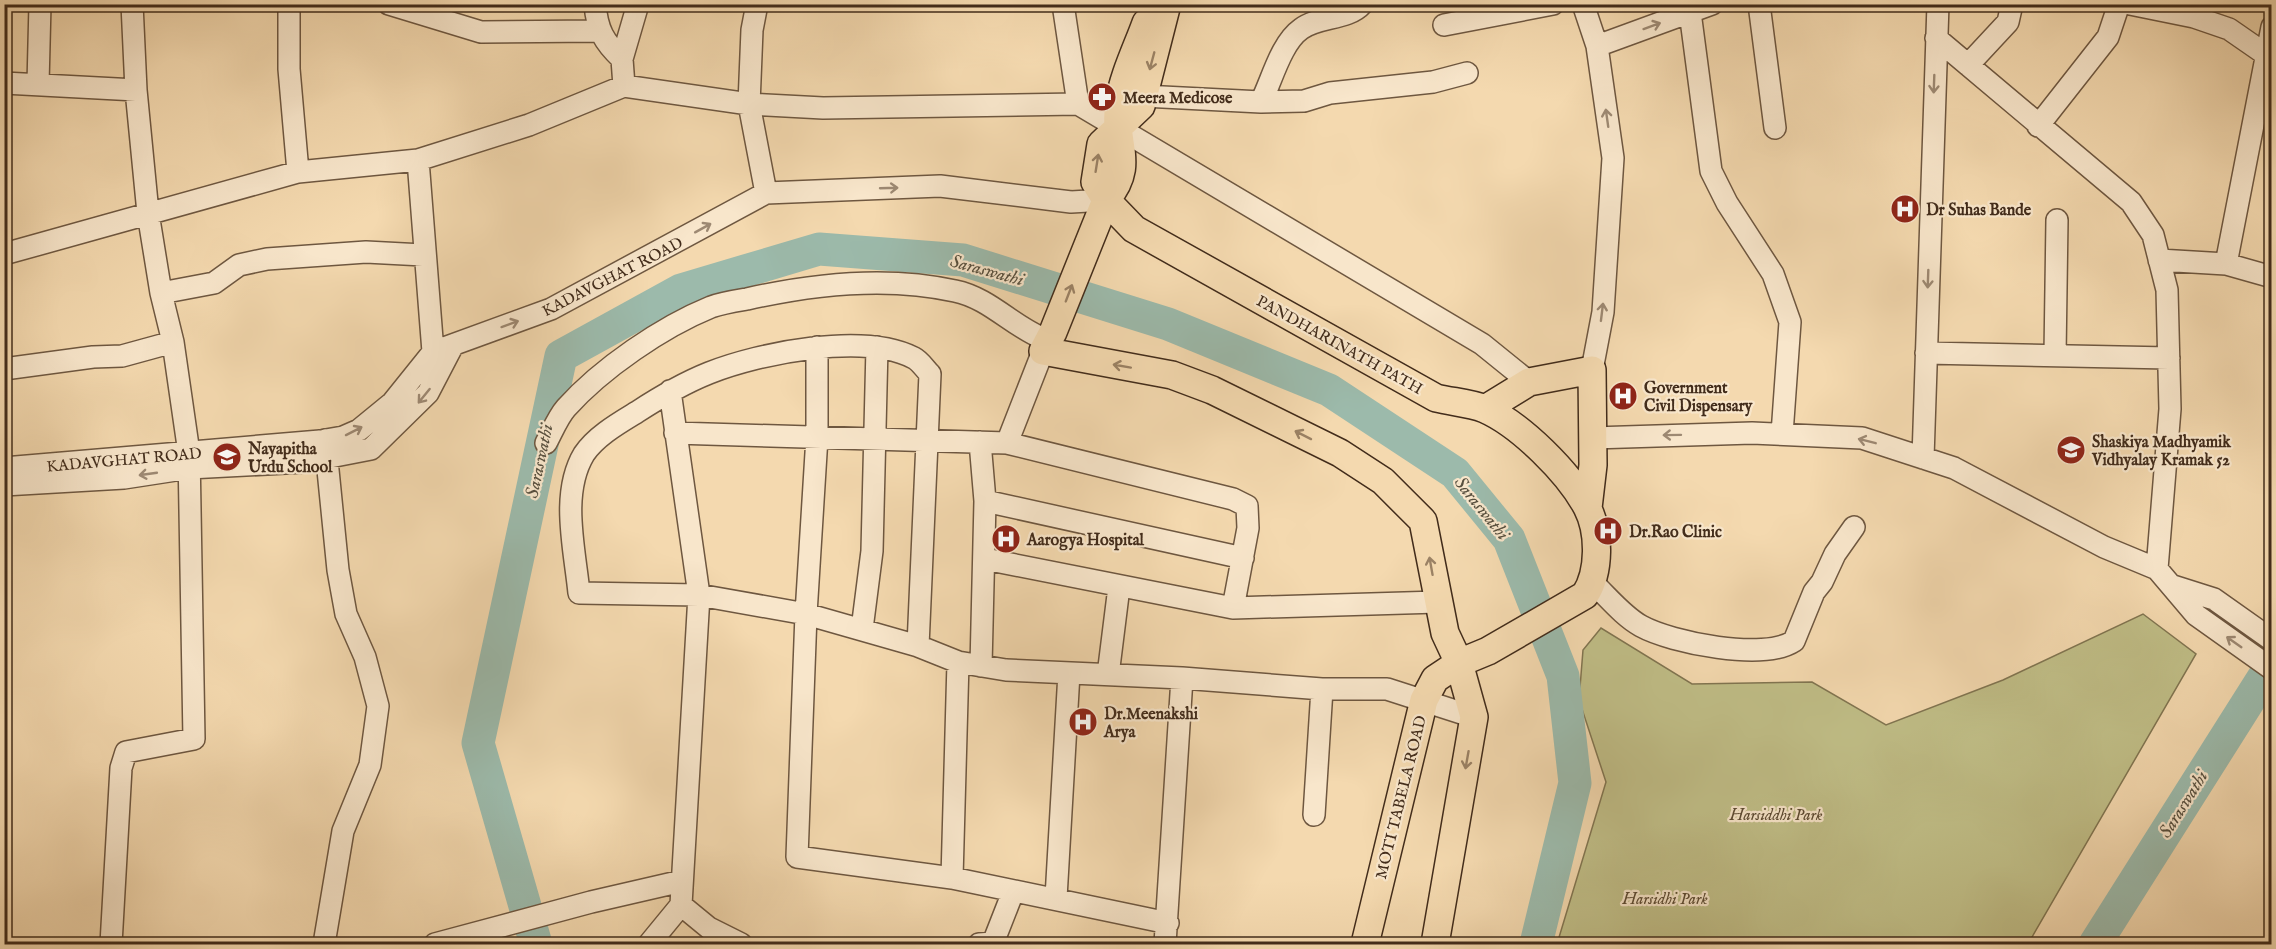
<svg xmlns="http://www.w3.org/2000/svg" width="2276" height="949" viewBox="0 0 2276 949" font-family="'IM FELL English',serif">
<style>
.green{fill:#c0be87;stroke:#817551;stroke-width:1.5}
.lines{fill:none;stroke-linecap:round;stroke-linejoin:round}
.river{stroke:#9cbaab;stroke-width:33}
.minor-casing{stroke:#6e5740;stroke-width:24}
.major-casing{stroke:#422c1b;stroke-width:30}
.minor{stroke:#f8e6cb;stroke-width:21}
.major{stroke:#f4d9af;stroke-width:27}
.oneway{stroke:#9d8973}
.oneway2{stroke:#9b8265}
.labels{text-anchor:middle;stroke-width:4.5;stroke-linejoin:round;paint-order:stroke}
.poi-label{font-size:16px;font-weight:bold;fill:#422c1b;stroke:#f8e6cb;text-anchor:start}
.street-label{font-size:16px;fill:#422c1b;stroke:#f8e6cb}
.park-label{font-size:16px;font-style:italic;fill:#5b4931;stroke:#f8e6cb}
.water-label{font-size:18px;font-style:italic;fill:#58503f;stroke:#f8e6cb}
</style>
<rect width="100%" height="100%" fill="#f4d9af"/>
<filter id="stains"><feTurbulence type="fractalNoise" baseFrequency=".00333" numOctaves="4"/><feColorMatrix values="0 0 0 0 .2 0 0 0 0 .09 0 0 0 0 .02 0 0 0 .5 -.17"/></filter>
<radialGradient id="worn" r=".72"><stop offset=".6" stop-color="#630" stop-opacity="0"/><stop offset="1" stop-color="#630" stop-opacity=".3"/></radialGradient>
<path class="green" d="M2143,614l53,40 -168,290h-471l49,-162 -27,-82 4,-50 18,-22 91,56 120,-2 74,43 117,-45z"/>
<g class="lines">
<path class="river" d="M536,944l-58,-201 83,-387 120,-66 138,-41 144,11 205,64 161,66 126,83 54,66 54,137 12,107 -39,161
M2095,944l177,-280"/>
<g class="minor-casing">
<path id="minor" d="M289,4v65l9,103
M389,4l92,28 117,-1
M595,4c2,26 9,38 27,55
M757,4l-5,26 -3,74 17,89
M1063,4l15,100
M1583,4l14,42 16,112 -10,154 -11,58
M1759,4l16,124
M2130,4l64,13 35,12 39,27
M1690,12l21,159 16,32 46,71 17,48 -8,112
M1444,25l109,-21
M1936,38l195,164 22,33 14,55 3,119 -13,160
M1597,46l115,-42
M1968,65l40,-43 4,-18
M4,83l132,7
M38,84l2,-80
M624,86l-2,-27 16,-55
M1143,96l118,6 43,-1 26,-8 103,-11 34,-9
M1261,102c11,-22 20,-59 40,-73 17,-13 47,-9 61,-25
M2038,126l70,-89 11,-33
M418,160l15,192
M4,254l294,-82 120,-12 111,-35 95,-39 125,18 74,4 255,-4 404,240 47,38
M2159,260l67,4 46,13
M2226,264l46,-237
M161,293l53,-10 25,-18 28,-6 99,-7 57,3
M817,347v90l-11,177 -9,243 155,21 216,45
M1926,353l243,5
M2055,355l2,-135
M4,369l89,-12 29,-1 51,-14
M675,433l332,10 226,56 14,7 1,22 -15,80 -248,-49
M1593,438l159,-5 110,5 92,30 150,79 53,22 39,46 76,54
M980,442l5,59 -4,165
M546,443c6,-11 12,-26 20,-35 36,-40 96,-81 145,-101 11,-4 24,-6 36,-8 66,-15 141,-23 208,-8 34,7 56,34 87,47l11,-6
M1007,443l36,-92
M1923,458l15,-454
M4,468l316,-27 23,-4 16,-7 33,-27 41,-51 118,-43 215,-116 174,-7 131,16 35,-2
M4,485l120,-7 65,-10 115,-6 67,-13 57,-56 25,-48
M985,501l258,57
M1593,583c15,14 30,33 48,43 31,17 123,35 153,15l20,-49 8,-10 13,-28 19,-27
M2173,586l41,13 58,41
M1233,608l205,-6
M862,629l10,-78 5,-204
M918,646l12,-272c-5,-5 -10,-13 -16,-16 -50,-26 -155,-5 -205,15 -25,10 -49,24 -72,39 -18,11 -41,24 -53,42 -24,40 -9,96 -5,139l120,2 107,19 112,32 40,16 48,8 176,8 140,11h65l87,28
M1108,675l11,-88
M1314,815l8,-126
M952,878l6,-216
M1056,898l13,-225
M681,905l28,23 32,16
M111,944l10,-176 5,-16 68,-13 -5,-286 -16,-111 -12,-49 -13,-80 -12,-123 -4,-86
M324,944l19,-113 27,-66 8,-59 -13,-49 -19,-43 -8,-44 -13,-130
M435,944l156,-42 91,-21
M649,944l32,-39 18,-310 -29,-204
M979,944l14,-1 20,-51
M1165,944l17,-266"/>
</g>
<g class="major-casing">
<path id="major" d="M1167,4l-26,102 -40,38 -6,38 11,18 28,29 302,169c16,4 35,5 49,11 36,16 84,64 102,98 13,25 13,65 -2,88l-97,56 -29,12 -24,16 -11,21 -59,244
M1146,23c-9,25 -23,53 -27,80 -7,40 18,61 -13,97l-53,132 -10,19 129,24 40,15 128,63 43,28 40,40 22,112 14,30 15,54 -39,227
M1485,409l44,-27 63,-12 1,95 -5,43"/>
</g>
<use href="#minor" class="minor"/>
<use href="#major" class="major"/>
</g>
<defs><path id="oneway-shaft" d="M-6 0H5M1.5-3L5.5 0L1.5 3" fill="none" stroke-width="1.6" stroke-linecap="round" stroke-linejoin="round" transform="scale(1.5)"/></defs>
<g class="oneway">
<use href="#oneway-shaft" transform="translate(1652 26) rotate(-20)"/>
<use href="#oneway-shaft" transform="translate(1934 84) rotate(92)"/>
<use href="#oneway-shaft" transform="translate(1607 118) rotate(-98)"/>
<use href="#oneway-shaft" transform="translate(889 188) rotate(-2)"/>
<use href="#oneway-shaft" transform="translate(703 228) rotate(-29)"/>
<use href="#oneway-shaft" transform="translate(1928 279) rotate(92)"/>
<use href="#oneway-shaft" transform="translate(1602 312) rotate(-83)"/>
<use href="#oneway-shaft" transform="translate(510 324) rotate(-20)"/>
<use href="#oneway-shaft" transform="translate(424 396) rotate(129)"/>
<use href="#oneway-shaft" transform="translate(354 431) rotate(-27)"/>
<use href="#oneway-shaft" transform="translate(1672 435) rotate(179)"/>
<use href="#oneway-shaft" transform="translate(1867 441) rotate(-166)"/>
<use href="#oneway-shaft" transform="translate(148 474) rotate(172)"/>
<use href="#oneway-shaft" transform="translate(2234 642) rotate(-145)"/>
</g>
<g class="oneway2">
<use href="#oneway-shaft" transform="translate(1152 61) rotate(105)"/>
<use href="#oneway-shaft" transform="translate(1097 163) rotate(-81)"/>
<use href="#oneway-shaft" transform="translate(1069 293) rotate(-69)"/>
<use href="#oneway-shaft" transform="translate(1122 366) rotate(-170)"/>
<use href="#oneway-shaft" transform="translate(1303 435) rotate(-153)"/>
<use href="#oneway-shaft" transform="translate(1431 566) rotate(-100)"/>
<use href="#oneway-shaft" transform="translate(1467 760) rotate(100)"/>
</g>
<defs>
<g id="pharmacy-disc" transform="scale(1.5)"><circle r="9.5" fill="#8f2418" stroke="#f8e6cb"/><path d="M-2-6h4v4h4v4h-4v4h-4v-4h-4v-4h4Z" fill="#fff"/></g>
<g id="hospital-disc" transform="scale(1.5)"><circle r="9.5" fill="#8f2418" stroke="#f8e6cb"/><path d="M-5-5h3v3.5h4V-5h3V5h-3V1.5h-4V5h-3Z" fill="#fff"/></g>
<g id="school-disc" transform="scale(1.5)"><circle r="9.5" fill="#8f2418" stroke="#f8e6cb"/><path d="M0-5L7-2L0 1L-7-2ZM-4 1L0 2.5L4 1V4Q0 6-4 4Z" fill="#fff"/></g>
</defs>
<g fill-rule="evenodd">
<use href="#pharmacy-disc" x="1102" y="97"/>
<use href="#hospital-disc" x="1905" y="209"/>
<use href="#hospital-disc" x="1623" y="396"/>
<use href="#school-disc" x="2071" y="450"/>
<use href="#school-disc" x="227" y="457"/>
<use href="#hospital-disc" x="1608" y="531"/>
<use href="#hospital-disc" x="1006" y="539"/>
<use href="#hospital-disc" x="1083" y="722"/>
</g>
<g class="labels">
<g class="poi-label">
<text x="1123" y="103">Meera Medicose</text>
<text x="1926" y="215">Dr Suhas Bande</text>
<text x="1644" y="393">Government<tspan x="1644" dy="18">Civil Dispensary</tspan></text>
<text x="2092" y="447">Shaskiya Madhyamik<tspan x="2092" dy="18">Vidhyalay Kramak 52</tspan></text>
<text x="248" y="454">Nayapitha<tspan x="248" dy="18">Urdu School</tspan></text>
<text x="1629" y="537">Dr.Rao Clinic</text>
<text x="1027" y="545">Aarogya Hospital</text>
<text x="1104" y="719">Dr.Meenakshi<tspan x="1104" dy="18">Arya</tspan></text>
</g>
<g class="street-label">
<text transform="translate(612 276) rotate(-27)" y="6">KADAVGHAT ROAD</text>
<text transform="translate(1340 344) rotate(29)" y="6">PANDHARINATH PATH</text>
<text transform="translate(124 459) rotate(-5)" y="6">KADAVGHAT ROAD</text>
<text transform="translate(1400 797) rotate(-76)" y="6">MOTI TABELA ROAD</text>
</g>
<g class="park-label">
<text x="1776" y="820">Harsiddhi Park</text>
<text x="1665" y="904">Harsidhi Park</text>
</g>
<g class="water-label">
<text transform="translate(987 270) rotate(15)" y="6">Saraswathi</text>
<text transform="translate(539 461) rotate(-78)" y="6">Saraswathi</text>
<text transform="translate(1482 508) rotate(51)" y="6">Saraswathi</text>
<text transform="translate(2183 804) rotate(-58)" y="6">Saraswathi</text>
</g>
</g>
<rect width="2276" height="949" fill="none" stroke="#f4d9af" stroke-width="24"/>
<rect x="6" y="6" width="2264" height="937" fill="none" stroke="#422c1b" stroke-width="3"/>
<rect x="12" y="12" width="2252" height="925" fill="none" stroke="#422c1b" stroke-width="1.5"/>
<rect width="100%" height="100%" filter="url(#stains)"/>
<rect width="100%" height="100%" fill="url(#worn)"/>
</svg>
